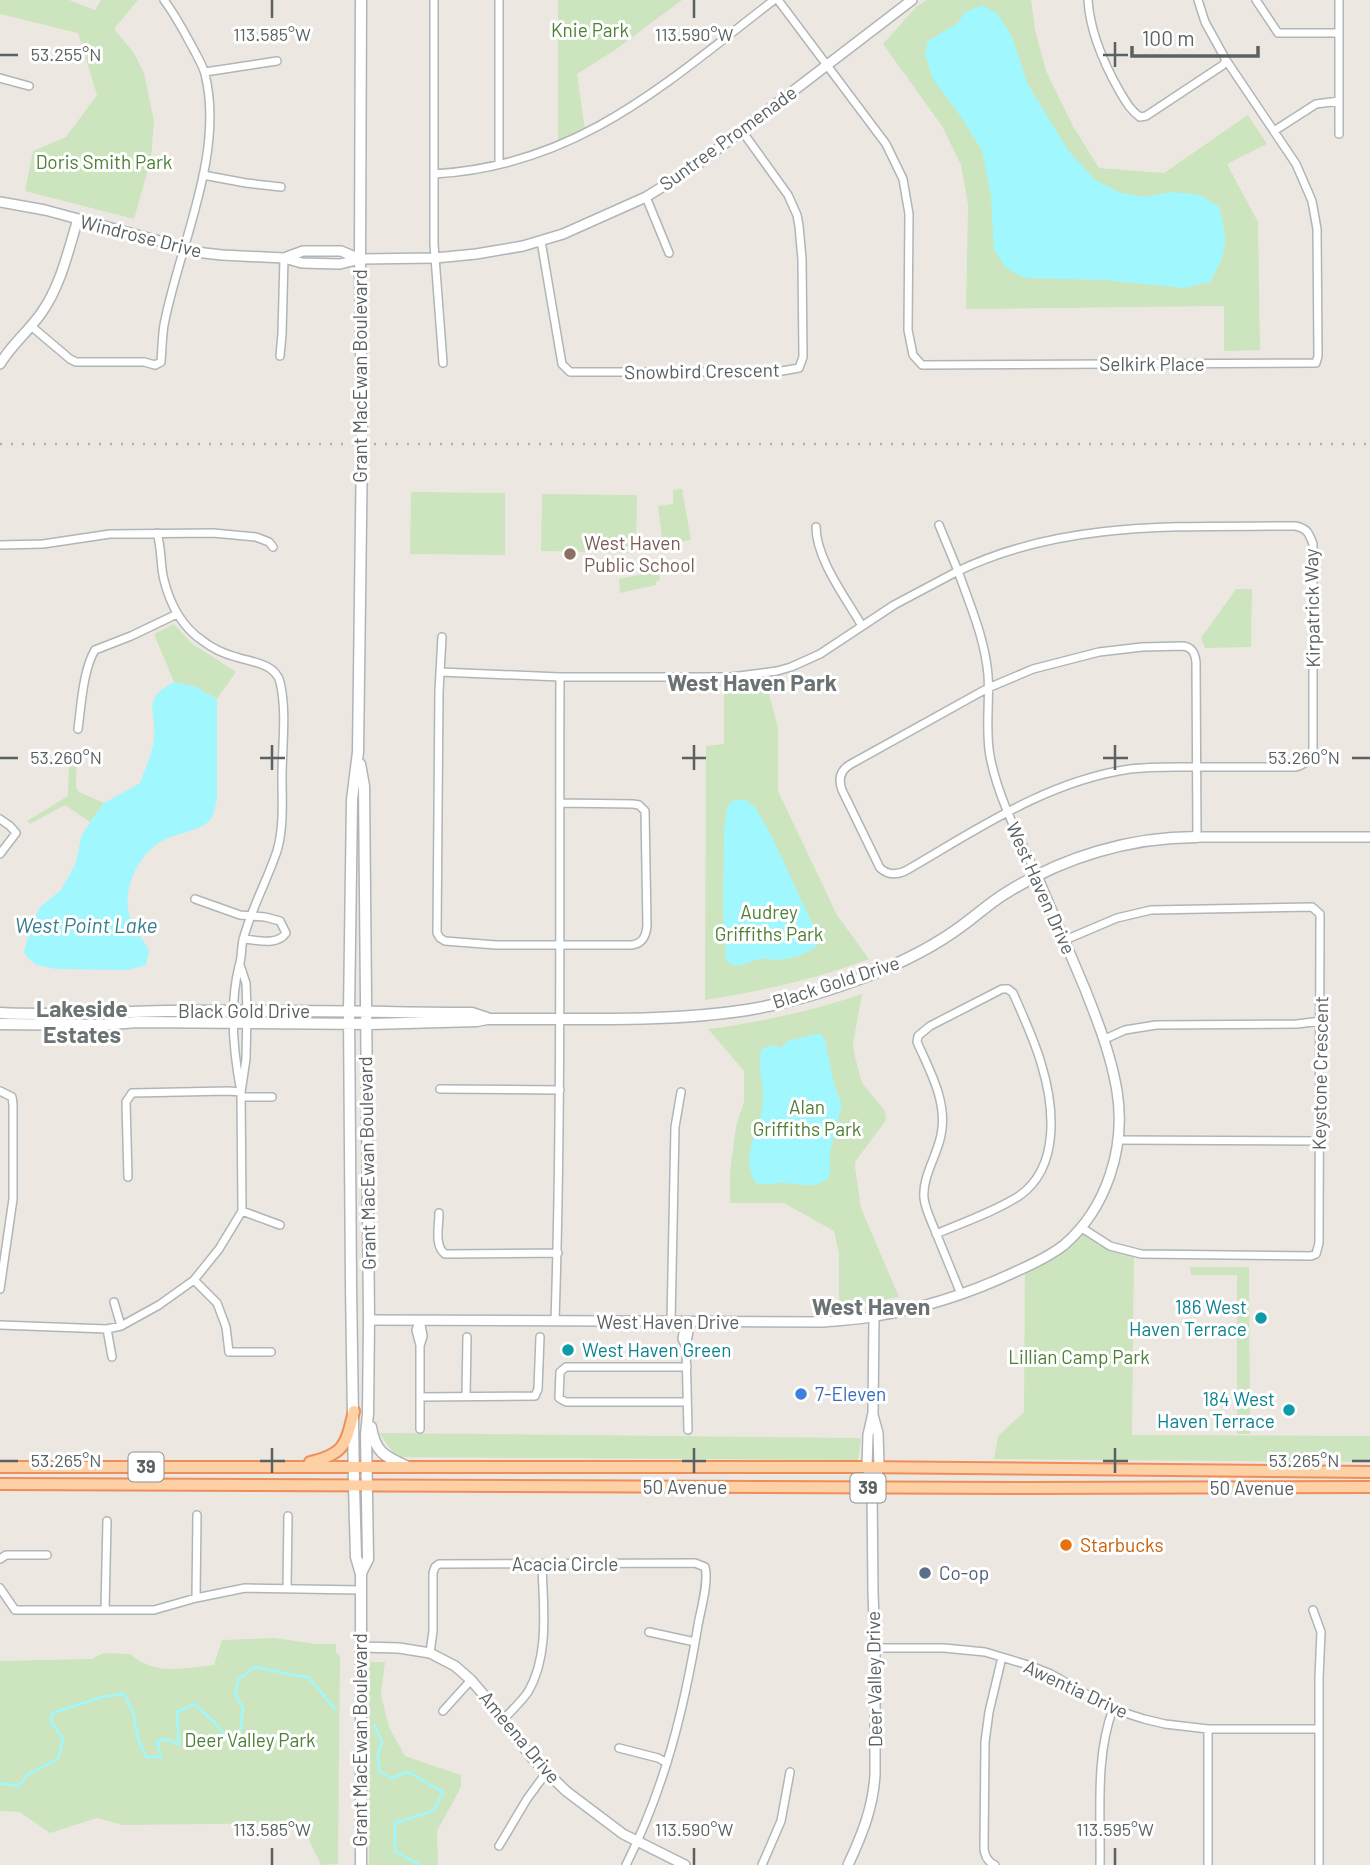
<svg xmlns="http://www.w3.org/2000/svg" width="1370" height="1865" viewBox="0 0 1370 1865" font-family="Barlow,sans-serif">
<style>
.green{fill:#cce5be}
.water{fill:#a1f7fe}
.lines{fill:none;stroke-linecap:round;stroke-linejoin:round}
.stream{stroke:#a1f7fe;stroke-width:2.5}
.minor-casing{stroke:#b0b5b7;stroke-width:10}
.tertiary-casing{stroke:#b0b5b7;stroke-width:12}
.secondary-casing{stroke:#afb5b7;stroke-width:13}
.primary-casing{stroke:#ef8e59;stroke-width:14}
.minor{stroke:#fff;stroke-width:7}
.tertiary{stroke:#fff;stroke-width:9}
.secondary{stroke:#fff;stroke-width:10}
.primary{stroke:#fed0a6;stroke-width:10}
.rail{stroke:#afb0b1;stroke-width:2.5;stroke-dasharray:2 9;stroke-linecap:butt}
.ticks{fill:none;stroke:#5a6163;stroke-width:2.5}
.education-dot{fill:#8d6e63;stroke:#fff;stroke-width:2.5}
.culture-dot{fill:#0f9aa8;stroke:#fff;stroke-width:2.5}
.shop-dot{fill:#3f7fe0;stroke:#fff;stroke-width:2.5}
.food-dot{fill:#e8710a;stroke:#fff;stroke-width:2.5}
.service-dot{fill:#5c6f8a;stroke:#fff;stroke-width:2.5}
.labels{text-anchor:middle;stroke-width:6;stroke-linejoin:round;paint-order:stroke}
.shield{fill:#fff;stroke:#8c9092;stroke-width:2}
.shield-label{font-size:18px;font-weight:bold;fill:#5a6163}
.park-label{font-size:19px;fill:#4d8034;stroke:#fff}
.street-label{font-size:19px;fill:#5a6163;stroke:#fff}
.education-label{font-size:19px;fill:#785e54;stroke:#fff;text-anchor:start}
.culture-label{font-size:19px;fill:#0d838f;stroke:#fff;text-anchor:end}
.shop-label{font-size:19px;fill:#366cbe;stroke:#fff;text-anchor:start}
.food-label{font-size:19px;fill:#c56008;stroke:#fff;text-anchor:start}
.service-label{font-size:19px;fill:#4e5e75;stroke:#fff;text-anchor:start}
.water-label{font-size:21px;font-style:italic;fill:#357f8c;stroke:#fff}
.quarter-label{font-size:23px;font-weight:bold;fill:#6b7375;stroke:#fff}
.ticks-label{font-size:18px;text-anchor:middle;fill:#5a6163;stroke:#fff;stroke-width:6;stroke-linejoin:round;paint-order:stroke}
</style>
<rect width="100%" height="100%" fill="#ede7e2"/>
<path class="green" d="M0,0h69l26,10 6,-10h37l-24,29 20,24 10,20 10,48 -3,38 -17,60 -109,-28 8,-40 33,-14 31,-42 -19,-62 -78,-19z
M558,0h124l-67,50 -38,24 8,56 -27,13z
M927,0h104l4,30 11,41 28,57 25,40 65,5 84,-58 19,29 -40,20 31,58 2,128 -36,1v-45l-258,3 2,-104 -7,-40 -19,-39 -59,-82 33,-37z
M682,489l9,51 -28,6 -5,-40 15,-2v-14z
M411,492l94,1v62l-95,-1z
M542,494l95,1 -1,58 -95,-2z
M657,567l3,13 -4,2v3l-36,8 -1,-14 20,-4z
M1236,589h16l-1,58 -46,1 -4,-10z
M174,624l17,19 45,29 -19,27 -21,-12 -22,-5 -20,-48z
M767,686l11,42v63l59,124 32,44c-53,20 -107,32 -164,41l1,-254 18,-2v-54l26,-1z
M77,748l-1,39 3,5 25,11 -14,19 -25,-17 -35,19 -3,-3 41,-25 1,-39z
M862,994l-9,50 1,9 8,30 23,28 1,9 -31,42v5l6,41 38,89 -60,11v-55l-5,-22 -50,-28h-54v-31l6,-46 8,-24v-31l-36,-42c53,-7 104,-18 154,-35z
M1082,1228l52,24 -2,183 238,1v26l-376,-3 4,-23 26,-24 1,-145z
M1190,1267h59l1,167h-13v-159h-46z
M379,1433l482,5 -3,22 -462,-3z
M274,1638l43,6h19v8l4,5 -2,207 -17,1 -20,-42 -178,2 -26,-7 -47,15 -30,-21 -20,-1v-150l92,-2 11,-6 27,1c25,22 53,14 84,11l8,-25z
M369,1662h16l-4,33 8,32 16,29 56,19v12l-24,44 1,34h-69z"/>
<path class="water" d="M982,5l16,9 14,23 16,48 40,65 27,30 26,13 25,4 26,-5 28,3 19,12c9,34 9,44 -9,75l-26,6 -80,-8 -79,-2 -18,-9 -13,-19 -3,-55 -9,-45 -23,-36 -26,-35 -8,-24 3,-14 30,-18 6,-10z
M174,682l22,5 21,12v99c-2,8 -2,19 -10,25 -10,8 -32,11 -45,18 -24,13 -41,50 -32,76 5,12 13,23 19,33l-3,15 -18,5 -72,-1 -20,-4 -9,-8 -3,-5 7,-27 9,-18 21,-17 15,-27 5,-26 9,-15 14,-19 36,-20c5,-14 12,-29 14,-43 3,-31 -14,-39 20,-58z
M735,800h11l10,8 18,33 44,95 1,8c-11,11 -32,16 -47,16 -4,-1 -7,-2 -11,-1 -13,2 -25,13 -35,1l-3,-50 1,-79 3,-24 3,-4z
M815,1034h6l4,6 9,44 8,21 -12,47v24c-13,15 -32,7 -50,7 -7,1 -15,2 -23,1 -21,-28 6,-55 6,-84 0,-16 -5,-32 -2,-49l2,-3 10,-3 7,3 8,-7z"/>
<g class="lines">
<path class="stream" d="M374,1725l8,17 -4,12 1,17 13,7 16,-6 35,20 -10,19 -38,12v28l25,14
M0,1783l19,3 8,-11 31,-16 5,-20 -12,-17 1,-9 50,-16 22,-3 9,18 5,27 8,18h15l-4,-16 10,-2 12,6 -2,-33 18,-8 21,20 10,13 14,-6 3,-23 -8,-15 4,-14 16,-12c18,3 35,9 53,10l27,32"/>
<g class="minor-casing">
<path id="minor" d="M434,0v244l9,119
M499,0v164
M778,0l108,144 17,35 6,35 -1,116 5,25 9,10 394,-2 2,-7 -1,-127 -5,-28 -16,-37 -70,-104 -21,-38 -7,-22
M1088,0c2,33 16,64 32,92 6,10 11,19 20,25l6,-1 77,-51 3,-5
M1256,0l22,33h61
M1339,0v134
M205,72l72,-11
M0,78l29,8
M1274,131l42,-27 23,-3
M434,174c144,-8 232,-91 340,-174
M203,175l43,8 35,4
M646,197l23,56
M541,241l21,123 8,8h206l23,-4 4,-11 -1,-98 -3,-33 -2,-11 -9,-20 -46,-64
M31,326l39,33 6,3h68l11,3 6,-3c1,-12 1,-25 3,-37 15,-79 61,-171 41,-251 -2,-8 -7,-16 -11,-24 -10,-18 -18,-34 -30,-50
M280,356l2,-22 2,-76
M939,525l19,46c106,-51 222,-44 337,-45 12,2 14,7 18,18v204c-2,11 -7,17 -18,19 -32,0 -64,0 -96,0 -23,0 -46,-1 -69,2 -83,12 -152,60 -223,101 -9,5 -18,6 -27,-2l-38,-78c-4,-11 -2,-20 9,-26l137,-76 45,-19 66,-17 43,-5 41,-1c9,1 12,7 13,16l1,175
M816,527c0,32 30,71 46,99
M157,533c5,16 3,32 7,47 6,24 18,47 39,61 9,7 22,13 33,16 15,5 39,6 44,25 7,29 2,65 2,95 0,24 2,50 -5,74 -10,30 -26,58 -34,89 -2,8 -1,18 -4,26 -10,41 -6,85 2,126
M0,545l43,-1 67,-10 103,-1 43,4 13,5 4,5
M442,637l-3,54 -2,242 3,5 5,3 51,4h135c11,-1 15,-8 16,-19l-2,-115 -6,-6 -6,-1 -73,-1
M440,672l120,5
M78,729c3,-22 5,-60 17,-79l36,-14 46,-22
M0,819l10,7 6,7 -16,21
M195,899l45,16 25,2 15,4 6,12c-9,13 -28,7 -43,6
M1065,940l52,-22 34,-8 161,-3 8,7v8l-1,321 -3,11 -5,2 -170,-2 -31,-8 -28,-18
M1105,1039l20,-9 31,-5 141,-1 24,-3
M440,1089l120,1
M0,1091l12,6 1,7v95l-13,90
M241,1097h31
M1117,1140l202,1
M128,1177l-2,-75 6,-9 96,-2 13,1
M242,1211l38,14
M439,1213c0,13 -5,33 6,41l113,-1
M936,1234c28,-12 58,-22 83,-38 42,-29 35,-91 22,-133 -7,-24 -18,-47 -28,-70l-5,-4h-6l-72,37 -12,10 -1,6c13,29 31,61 24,93 -4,21 -19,42 -17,63 1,10 6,20 10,30 9,22 18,44 27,66
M194,1280l23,23 9,24 3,25h42
M114,1302l7,24
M420,1320l-4,10 4,15
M555,1321c7,-214 4,-429 5,-644h171l46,-6 14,-4 29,-13 74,-49 64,-34c12,34 27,68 30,104 2,27 -3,54 2,81 8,42 29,81 47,120
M671,1322l4,-195 6,-35
M685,1322l4,9 -3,16 2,83
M685,1322l-3,17 4,8
M0,1325l107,4 14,-3 38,-21 35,-25 25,-31 23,-38 -1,-119 5,-33 1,-48 -1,-28 -6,-18
M107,1329l5,28
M687,1367h-121l-6,5 -1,26 7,4h121
M466,1396l1,-59
M420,1397l115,-1 3,-7 2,-52
M420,1429v-83l3,-10 -3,-16
M0,1559l6,-4h41
M0,1588l15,22h139l42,-12 49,-10 115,2
M287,1589l1,-73
M196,1598l1,-83
M105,1610l2,-89
M1313,1610l8,22 -2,46v187
M649,1632l46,10
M875,1648h69l41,4 43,13 23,9 62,35 31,10 21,5 43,5h111
M430,1653l3,-22v-58l2,-6 4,-3 256,-1 10,4c4,14 -4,42 -7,58 -14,85 -33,162 -72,240
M443,1711l28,-31
M502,1721c9,-10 19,-19 26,-29 22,-37 15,-87 14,-128
M619,1748l39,10 9,5
M499,1846l28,-47 19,-26
M762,1865l19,-44 9,-49
M995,1865c-7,-3 -10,-8 -11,-16l1,-107 4,-30 13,-55
M1100,1865c1,-50 -5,-109 13,-156
M1208,1865v-136"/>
</g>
<g class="tertiary-casing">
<path id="tertiary" d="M0,202l45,8 159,43 18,2 62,3 18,5 38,1 20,-5 75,-1 41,-4 47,-8 40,-12 83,-37 48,-30 218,-167
M284,258l19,-7h38l19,8
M0,364c11,-19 29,-33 42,-52 19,-27 26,-61 36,-93
M1197,837h173
M369,1320l454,2c17,-2 35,-2 53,-6 48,-8 97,-24 141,-45 16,-7 33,-15 47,-26 43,-37 62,-98 53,-154 -6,-36 -19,-69 -32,-102 -16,-38 -32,-75 -48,-113
M873,1487l6,-20 -1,-34 -5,-18
M360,1647l39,1 31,5 25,13 16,14 12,14 49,64 34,33 57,43 62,31
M848,1865c14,-30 25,-57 27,-90v-127l-2,-56 -1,-104 -5,-21 1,-32 5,-22 1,-96"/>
</g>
<g class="secondary-casing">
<path id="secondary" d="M361,0l-1,259 2,185 -4,308 -6,48 -3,212 2,273 3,201 2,71 5,17v291
M360,764l4,22 5,534 -1,93 -2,22 2,124 -7,14
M0,1013c55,3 111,-1 166,-2 102,-1 204,1 306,2l15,5
M0,1024l100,1 37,-3 233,2 107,-3 10,-2c86,-1 176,4 260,-9 42,-7 84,-20 123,-35 33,-13 65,-29 93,-50 15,-11 28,-23 43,-32 57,-36 124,-56 191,-56
M371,1427c4,26 15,30 37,40"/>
</g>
<g class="primary-casing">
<path id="primary" d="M310,1462c35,-8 36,-18 44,-51
M0,1467h858l512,5
M0,1484l1024,4 346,-1"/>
</g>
<use href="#minor" class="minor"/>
<use href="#tertiary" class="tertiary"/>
<use href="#secondary" class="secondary"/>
<use href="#primary" class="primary"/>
<path class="rail" d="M0,444h1370"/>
</g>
<path class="ticks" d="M272,0v18M694,0v18M1115,42v25M0,55h18M1103,55h25M272,745v25M694,745v25M1115,745v25M0,758h18M260,758h25M682,758h24M1103,758h25M1352,758h18M272,1448v25M694,1448v25M1115,1448v25M0,1461h18M260,1461h25M682,1461h24M1103,1461h25M1352,1461h18M272,1848v17M694,1848v17M1115,1848v17"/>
<circle class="education-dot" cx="570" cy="554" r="7"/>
<g class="culture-dot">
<circle cx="1261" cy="1318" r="7"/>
<circle cx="568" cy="1350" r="7"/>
<circle cx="1289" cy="1410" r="7"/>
</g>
<circle class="shop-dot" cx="801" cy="1394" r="7"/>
<circle class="food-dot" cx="1066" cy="1545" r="7"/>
<circle class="service-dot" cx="925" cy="1573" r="7"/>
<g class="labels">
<g class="shield">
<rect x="128.5" y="1452.5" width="35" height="29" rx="5"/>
<rect x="850.5" y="1473.5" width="35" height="29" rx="5"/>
</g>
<g class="shield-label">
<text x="146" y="1473">39</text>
<text x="868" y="1494">39</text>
</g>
<g class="park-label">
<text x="590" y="37">Knie Park</text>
<text x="104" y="169">Doris Smith Park</text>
<text x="769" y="919">Audrey<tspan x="769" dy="22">Griffiths Park</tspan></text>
<text x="807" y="1114">Alan<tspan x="807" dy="22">Griffiths Park</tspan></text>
<text x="1079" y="1364">Lillian Camp Park</text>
<text x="250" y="1747">Deer Valley Park</text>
</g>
<g class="street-label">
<text transform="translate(728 138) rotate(-36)" y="7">Suntree Promenade</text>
<text transform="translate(141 236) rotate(14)" y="7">Windrose Drive</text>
<text x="1152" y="371">Selkirk Place</text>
<text transform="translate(702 371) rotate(-1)" y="7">Snowbird Crescent</text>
<text transform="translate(360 376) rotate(-90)" y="7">Grant MacEwan Boulevard</text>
<text transform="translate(1312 608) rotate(-91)" y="7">Kirpatrick Way</text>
<text transform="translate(1041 888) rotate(66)" y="7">West Haven Drive</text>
<text transform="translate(836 982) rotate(-18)" y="7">Black Gold Drive</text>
<text x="244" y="1018">Black Gold Drive</text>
<text transform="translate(1320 1073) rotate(-89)" y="7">Keystone Crescent</text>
<text transform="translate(367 1163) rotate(-91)" y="7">Grant MacEwan Boulevard</text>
<text x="668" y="1329">West Haven Drive</text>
<text x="685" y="1494">50 Avenue</text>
<text x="1252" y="1495">50 Avenue</text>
<text x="565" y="1571">Acacia Circle</text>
<text transform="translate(874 1679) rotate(-91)" y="7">Deer Valley Drive</text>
<text transform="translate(1076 1689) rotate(25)" y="7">Awentia Drive</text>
<text transform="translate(520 1737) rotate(50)" y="7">Ameena Drive</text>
<text transform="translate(360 1740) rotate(-90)" y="7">Grant MacEwan Boulevard</text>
</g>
<g class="education-label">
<text x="584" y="550">West Haven<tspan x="584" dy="22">Public School</tspan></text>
</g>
<g class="culture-label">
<text x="1247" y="1314">186 West<tspan x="1247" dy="22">Haven Terrace</tspan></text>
<text x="582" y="1357" text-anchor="start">West Haven Green</text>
<text x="1275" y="1406">184 West<tspan x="1275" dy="22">Haven Terrace</tspan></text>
</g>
<g class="shop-label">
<text x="815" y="1401">7-Eleven</text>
</g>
<g class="food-label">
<text x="1080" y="1552">Starbucks</text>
</g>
<g class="service-label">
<text x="939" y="1580">Co-op</text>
</g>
<g class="water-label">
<text x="86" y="933">West Point Lake</text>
</g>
<g class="quarter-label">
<text x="752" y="691">West Haven Park</text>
<text x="82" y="1017">Lakeside<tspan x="82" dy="26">Estates</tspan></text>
<text x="871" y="1315">West Haven</text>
</g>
</g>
<g class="ticks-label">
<text x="272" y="41">113.585°W</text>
<text x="694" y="41">113.590°W</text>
<text x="66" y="61">53.255°N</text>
<text x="1304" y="764">53.260°N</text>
<text x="66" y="764">53.260°N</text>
<text x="1304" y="1467">53.265°N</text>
<text x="66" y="1467">53.265°N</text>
<text x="272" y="1836">113.585°W</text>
<text x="694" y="1836">113.590°W</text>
<text x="1115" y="1836">113.595°W</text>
</g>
<path d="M1132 46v10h126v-10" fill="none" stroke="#5a6163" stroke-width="3.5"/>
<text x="1142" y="46" font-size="21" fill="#5a6163" stroke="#ffffff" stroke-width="5" paint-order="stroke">100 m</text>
</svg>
